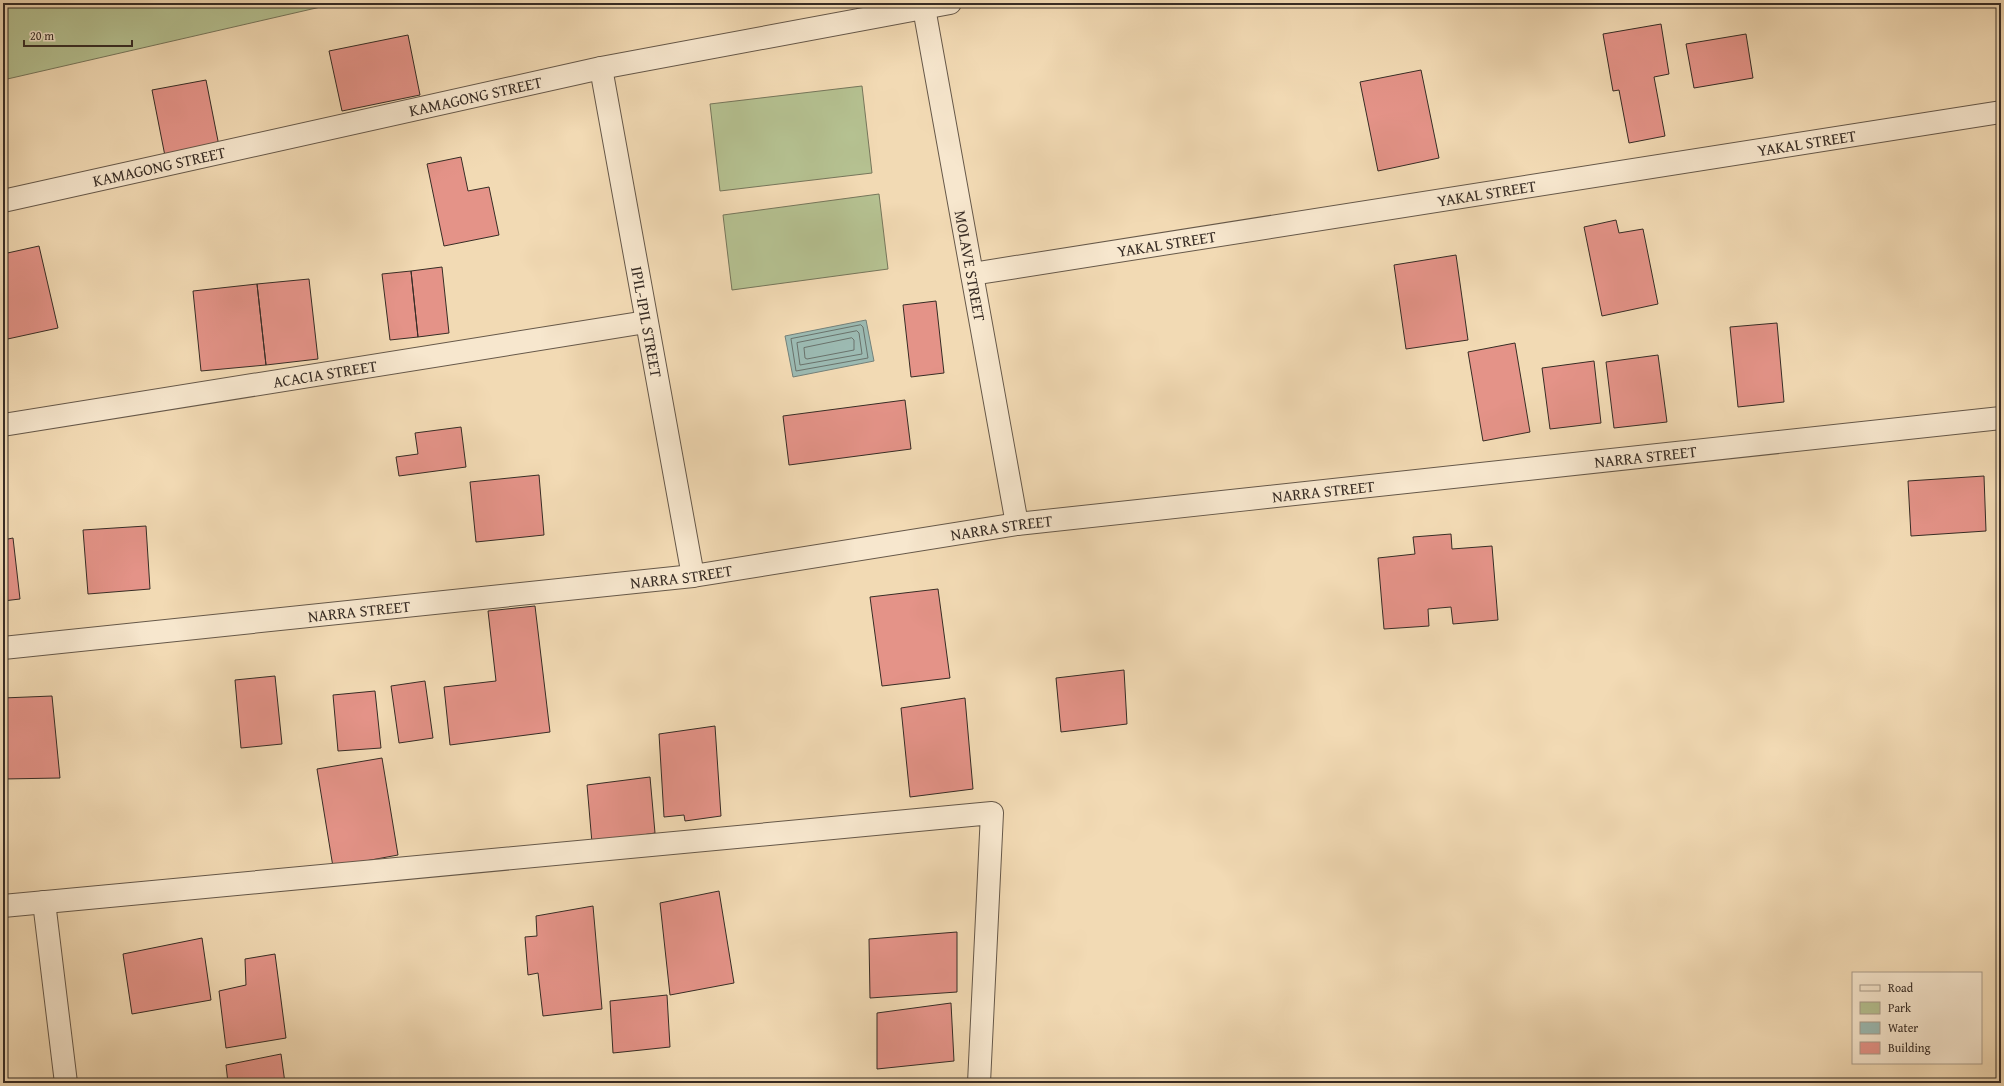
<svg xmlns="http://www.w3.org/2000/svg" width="2004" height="1086" viewBox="0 0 2004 1086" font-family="'Gentium Book Plus',serif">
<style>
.green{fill:#b5c191;stroke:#76765b}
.water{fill:#9cbab2;stroke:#74817a}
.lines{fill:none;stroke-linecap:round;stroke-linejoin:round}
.shore{stroke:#6a736c;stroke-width:1}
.building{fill:#e49388;stroke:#372c25}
.minor-casing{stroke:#665849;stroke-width:24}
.minor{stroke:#f7e7ce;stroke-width:22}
.labels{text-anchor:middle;stroke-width:3;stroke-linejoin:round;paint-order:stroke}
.street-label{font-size:16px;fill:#372c25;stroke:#f7e7ce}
</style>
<rect width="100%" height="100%" fill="#f2dab4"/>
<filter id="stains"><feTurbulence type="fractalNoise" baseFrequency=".005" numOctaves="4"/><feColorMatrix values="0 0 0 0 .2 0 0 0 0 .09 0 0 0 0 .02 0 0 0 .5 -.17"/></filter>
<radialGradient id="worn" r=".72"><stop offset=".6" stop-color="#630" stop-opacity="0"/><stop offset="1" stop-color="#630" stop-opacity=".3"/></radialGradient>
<path class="green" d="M3,3h335l-335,77z
M862,86l10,87 -152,18 -10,-87z
M879,194l9,75 -156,21 -9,-75z"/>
<path class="water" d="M866,320l8,41 -81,16 -8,-41z"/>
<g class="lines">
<path class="shore" d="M861,325l2,2 5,31 -72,13 -5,-32z
M857,331l2,2 3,21 -62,11 -3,-22z
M852,338l2,2v10l-47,9 -2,-1 -1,-10z"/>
</g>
<path class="building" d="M855,3h24l-23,5z
M1661,24l8,50 -15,3 11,59 -36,7 -10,-53 -6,1 -10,-57z
M1746,34l7,44 -59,10 -8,-44z
M408,35l12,60 -78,16 -13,-60z
M1421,70l18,88 -61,13 -18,-89z
M206,80l13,66 -54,10 -13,-66z
M461,157l7,34 21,-4 10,48 -55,11 -17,-82z
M1616,220l3,13 24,-4 15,75 -56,12 -18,-89z
M39,246l19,82 -55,12v-86z
M1456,255l12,85 -62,9 -12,-84z
M442,267l7,66 -31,4 -7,-66z
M411,271l7,66 -28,3 -8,-66z
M309,279l9,80 -52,6 -9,-81z
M257,284l9,81 -65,6 -8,-80z
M936,301l8,72 -33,4 -8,-72z
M1777,323l7,79 -46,5 -8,-80z
M1515,343l15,89 -47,9 -15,-89z
M1658,355l9,67 -53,6 -8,-66z
M1594,361l7,62 -51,6 -8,-61z
M905,400l6,49 -122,16 -6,-49z
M461,427l5,40 -67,9 -3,-19 22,-3 -3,-21z
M539,475l5,60 -68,7 -6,-60z
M1984,476l2,55 -75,5 -3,-55z
M146,526l4,63 -62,5 -5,-64z
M1451,534l1,15 40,-3 6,74 -45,4 -2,-17 -23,2 1,17 -45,3 -6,-71 37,-4 -2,-17z
M13,538l7,61 -17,2v-61z
M938,589l12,89 -68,8 -12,-89z
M535,606l15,126 -100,13 -6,-58 52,-6 -8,-70z
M1124,670l3,54 -66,8 -5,-54z
M275,676l7,68 -41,4 -6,-68z
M425,681l8,57 -34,5 -8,-57z
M375,691l6,57 -43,3 -5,-56z
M52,696l8,82 -57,1v-81z
M965,698l8,91 -63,8 -9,-89z
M715,726l6,90 -36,5 -1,-6 -20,2 -5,-83z
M382,758l16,97 -65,12 -16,-98z
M650,777l5,56 -63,10 -5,-58z
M719,891l15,92 -64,12 -10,-92z
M593,906l9,103 -59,7 -5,-43 -10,2 -3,-38 12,-1 -1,-20z
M957,932v60l-87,6 -1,-59z
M202,938l9,62 -79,14 -9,-60z
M275,954l11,84 -60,10 -7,-57 27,-6 -1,-26z
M667,995l3,52 -57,6 -3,-52z
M951,1003l3,58 -77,8v-56z
M281,1054l4,29h-57l-2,-18z"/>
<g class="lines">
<g class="minor-casing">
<g id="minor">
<path id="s1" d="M924,8l93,516"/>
<path id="s2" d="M601,68l92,508"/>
<path id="s3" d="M3,201l598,-133 349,-65"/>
<path id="s4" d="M972,274l1029,-162"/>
<path id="s5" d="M3,425l643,-103"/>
<path id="s6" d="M3,648l690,-72 324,-52 984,-106"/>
<path d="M44,902l22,181"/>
<path d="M3,906l989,-93 -13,270"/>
</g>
</g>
<use href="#minor" class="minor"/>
</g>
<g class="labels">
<g class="street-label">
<text dy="6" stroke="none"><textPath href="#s3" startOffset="484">KAMAGONG STREET</textPath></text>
<text dy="6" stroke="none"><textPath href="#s4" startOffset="845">YAKAL STREET</textPath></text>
<text dy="6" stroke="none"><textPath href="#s3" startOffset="160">KAMAGONG STREET</textPath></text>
<text dy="6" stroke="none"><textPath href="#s4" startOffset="521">YAKAL STREET</textPath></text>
<text dy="6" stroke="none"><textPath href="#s4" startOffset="197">YAKAL STREET</textPath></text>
<text dy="6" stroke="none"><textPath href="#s1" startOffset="262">MOLAVE STREET</textPath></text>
<text dy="6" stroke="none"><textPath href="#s2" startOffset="258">IPIL-IPIL STREET</textPath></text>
<text dy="6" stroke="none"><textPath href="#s5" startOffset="326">ACACIA STREET</textPath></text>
<text dy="6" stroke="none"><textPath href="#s6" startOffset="1654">NARRA STREET</textPath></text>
<text dy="6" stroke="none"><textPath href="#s6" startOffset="1330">NARRA STREET</textPath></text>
<text dy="6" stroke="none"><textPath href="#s6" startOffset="1006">NARRA STREET</textPath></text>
<text dy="6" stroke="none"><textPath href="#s6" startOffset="682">NARRA STREET</textPath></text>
<text dy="6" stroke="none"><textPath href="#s6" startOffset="358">NARRA STREET</textPath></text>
</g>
</g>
<rect width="2004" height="1086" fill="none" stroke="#f2dab4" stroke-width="16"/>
<rect x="4" y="4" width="1996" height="1078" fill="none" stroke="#372c25" stroke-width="2"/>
<rect x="8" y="8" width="1988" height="1070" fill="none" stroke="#372c25"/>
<rect x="1852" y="972" width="130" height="92" fill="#f7e7ce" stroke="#aa9c8a"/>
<rect x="1860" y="985" width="20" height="6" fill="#f7e7ce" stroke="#aa9c8a"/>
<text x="1888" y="992" font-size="12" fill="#372c25">Road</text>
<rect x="1860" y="1002" width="20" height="12" fill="#b5c191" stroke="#aa9c8a"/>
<text x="1888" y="1012" font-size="12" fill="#372c25">Park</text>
<rect x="1860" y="1022" width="20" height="12" fill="#9cbab2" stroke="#aa9c8a"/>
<text x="1888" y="1032" font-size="12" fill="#372c25">Water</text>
<rect x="1860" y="1042" width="20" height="12" fill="#e49388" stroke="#aa9c8a"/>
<text x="1888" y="1052" font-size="12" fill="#372c25">Building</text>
<path d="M24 40v6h108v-6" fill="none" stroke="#372c25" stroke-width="2"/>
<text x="30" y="40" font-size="12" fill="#372c25" stroke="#f7e7ce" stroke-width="3" paint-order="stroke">20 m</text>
<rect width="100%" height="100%" filter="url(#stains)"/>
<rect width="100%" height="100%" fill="url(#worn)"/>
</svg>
